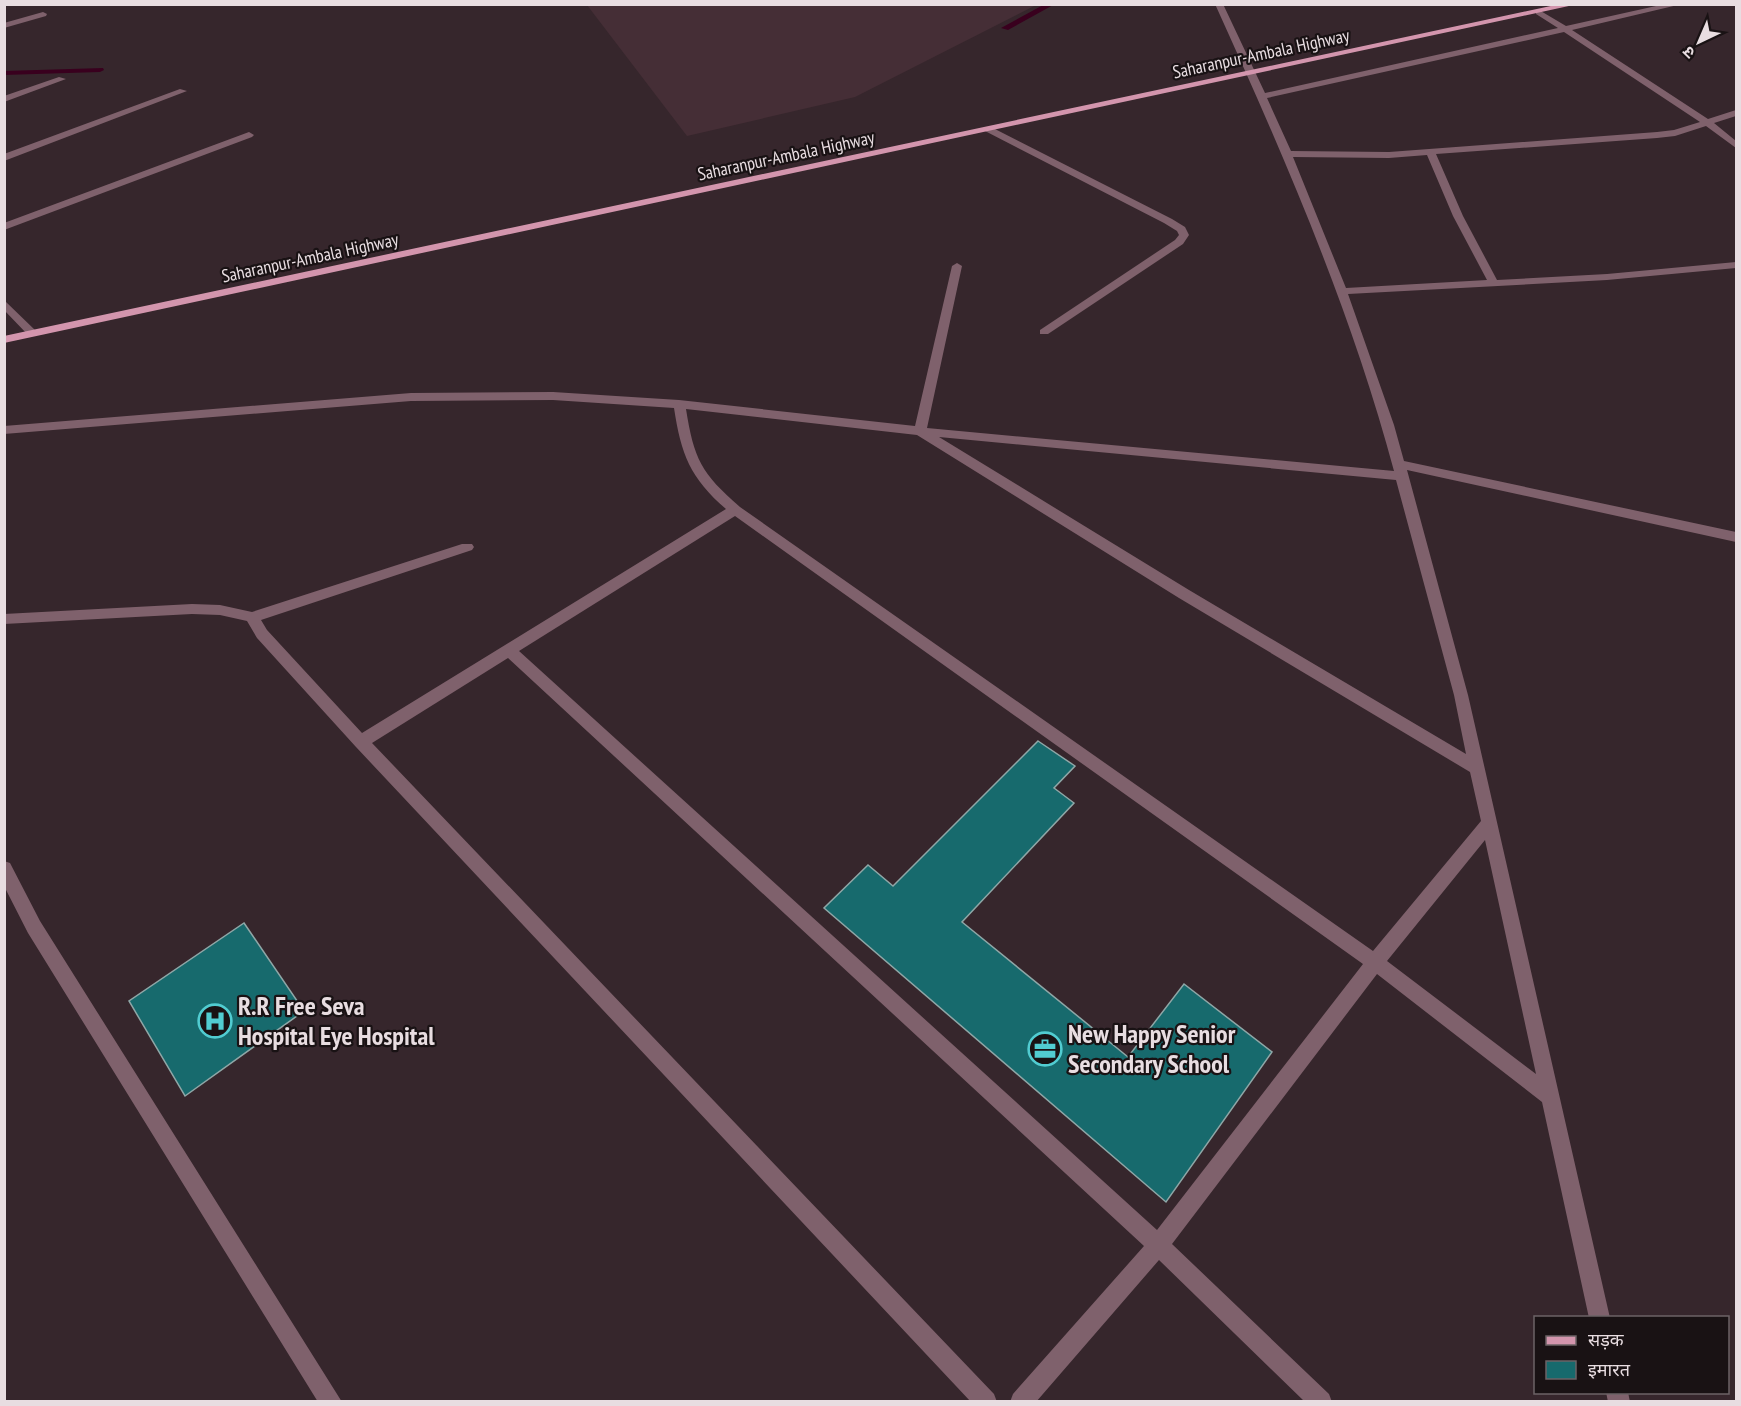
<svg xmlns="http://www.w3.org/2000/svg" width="1741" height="1406" viewBox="0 0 1741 1406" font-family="'PT Sans Narrow','Noto Sans Devanagari',sans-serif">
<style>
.built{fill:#452e36}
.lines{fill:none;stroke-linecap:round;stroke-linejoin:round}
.stream{fill:#39001e;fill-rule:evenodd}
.building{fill:#176a6d;stroke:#8fa7a7;stroke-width:1.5}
.minor{fill:#7f616c;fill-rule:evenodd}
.primary{fill:#d395ad;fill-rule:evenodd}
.labels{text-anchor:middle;stroke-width:4.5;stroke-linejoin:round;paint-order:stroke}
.far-street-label{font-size:18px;fill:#e8dde1;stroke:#191214}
.near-poi-label{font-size:26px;font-weight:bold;fill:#e8dde1;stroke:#191214;text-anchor:start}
</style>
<rect width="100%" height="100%" fill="#36262c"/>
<path class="built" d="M587,5h449l-181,92 -168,39z"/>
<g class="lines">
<path class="stream" d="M1045,4h10l-47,26 -7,-2z
M103,68l1,2 -4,2 -96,3v-4z"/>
</g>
<path class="building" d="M1038,741l37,25 -21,22 20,15 -112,119 166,135 56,-73 88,68 -106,150 -342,-294 44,-43 25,21z
M244,923l60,88 -119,85 -56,-95z"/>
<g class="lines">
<path class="minor" d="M1215,4h8l42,89 293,-65 -22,-14v-4h3l27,16 99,-22h17l-110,26 136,89 28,-9v6l-22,7 22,18v7l-30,-22 -31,10 -18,2 -221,16 27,62 34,64 110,-6 129,-12v6l-129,12 -259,14 46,131 10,36 332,71v10l-329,-72 61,225 142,623h-21l-47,-216 -165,-128 -205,270 157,150 3,8h-27l-146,-142 -123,142h-26l3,-8 131,-148 -636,-588 -136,85 622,651 3,8h-26l-615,-655 -99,-109 -10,-17 -27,-6 -28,-1 -188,10v-10l188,-10 28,1 32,7 210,-68h10l2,3 -2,3 -211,70 6,10 95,103 364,-224c-36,-31 -45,-55 -52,-101l-121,-8 -142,1 -407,33v-8l407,-33 142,-1 126,8 236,26 37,-160 5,-3 5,3 -35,162 467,43c-43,-161 -110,-315 -179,-467zM1564,32l136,90 -26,8 -17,2 -268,20 -98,-1 -24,-53zM1427,155l26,61 34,64 -141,8 -53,-131 96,1zM686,409l231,26 262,163 291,174 11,49 -108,130 -633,-444c-39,-34 -46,-48 -54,-98zM939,437l457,43 58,215 12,59 -277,-164zM735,516l628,448 -206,266 -638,-579zM1485,840l51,234 -149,-113z
M43,12l4,2 -1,2 -42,12v-5z
M59,77l7,2 -62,23v-6z
M180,89l7,2 -183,70v-7z
M985,127h6l181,92 13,8 4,8 -6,9 -135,90h-8v-4l135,-90 4,-5 -2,-4 -13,-8 -179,-92z
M249,132l5,3 -2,2 -248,93v-7z
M4,300l33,32v4h-8l-25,-26z
M4,861l6,2 30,58 302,481h-24l-290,-469 -24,-47z
M1606,1392h22l2,10h-22z"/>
<path class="primary" d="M1560,4h18l-1574,339v-7z"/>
</g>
<defs>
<g id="hospital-ring" transform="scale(1.725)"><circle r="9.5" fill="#191214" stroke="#51ccd1" stroke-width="1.5"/><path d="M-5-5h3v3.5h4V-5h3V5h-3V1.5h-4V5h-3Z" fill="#51ccd1"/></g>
<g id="office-ring" transform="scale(1.725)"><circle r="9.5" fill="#191214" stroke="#51ccd1" stroke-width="1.5"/><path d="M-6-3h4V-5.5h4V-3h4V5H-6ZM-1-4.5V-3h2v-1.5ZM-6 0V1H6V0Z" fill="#51ccd1"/></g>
</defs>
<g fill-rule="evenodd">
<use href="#hospital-ring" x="215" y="1021"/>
<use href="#office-ring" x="1045" y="1049"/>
</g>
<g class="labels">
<g class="far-street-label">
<text transform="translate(1261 54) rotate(-12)" y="6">Saharanpur-Ambala Highway</text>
<text transform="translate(786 156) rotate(-12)" y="6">Saharanpur-Ambala Highway</text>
<text transform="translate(310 258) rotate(-12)" y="6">Saharanpur-Ambala Highway</text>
</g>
<g class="near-poi-label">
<text x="238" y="1015">R.R Free Seva<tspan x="238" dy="30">Hospital Eye Hospital</tspan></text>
<text x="1068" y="1043">New Happy Senior<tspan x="1068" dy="30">Secondary School</tspan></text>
</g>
</g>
<rect width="1741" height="1406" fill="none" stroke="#e8dde1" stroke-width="12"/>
<rect x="1534" y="1316" width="195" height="78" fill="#191214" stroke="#6c6366" stroke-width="1.5"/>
<rect x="1546" y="1336" width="30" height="9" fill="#d395ad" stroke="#6c6366" stroke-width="1.5"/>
<text x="1588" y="1346" font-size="18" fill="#e8dde1">सड़क</text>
<rect x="1546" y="1361" width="30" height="18" fill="#176a6d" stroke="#6c6366" stroke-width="1.5"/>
<text x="1588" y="1376" font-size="18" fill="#e8dde1">इमारत</text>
<g transform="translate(1699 42) rotate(224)" stroke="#191214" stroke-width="4.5" paint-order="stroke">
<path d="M0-4.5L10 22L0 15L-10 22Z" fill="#e8dde1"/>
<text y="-9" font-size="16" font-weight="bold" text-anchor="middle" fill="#e8dde1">उ</text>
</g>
</svg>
